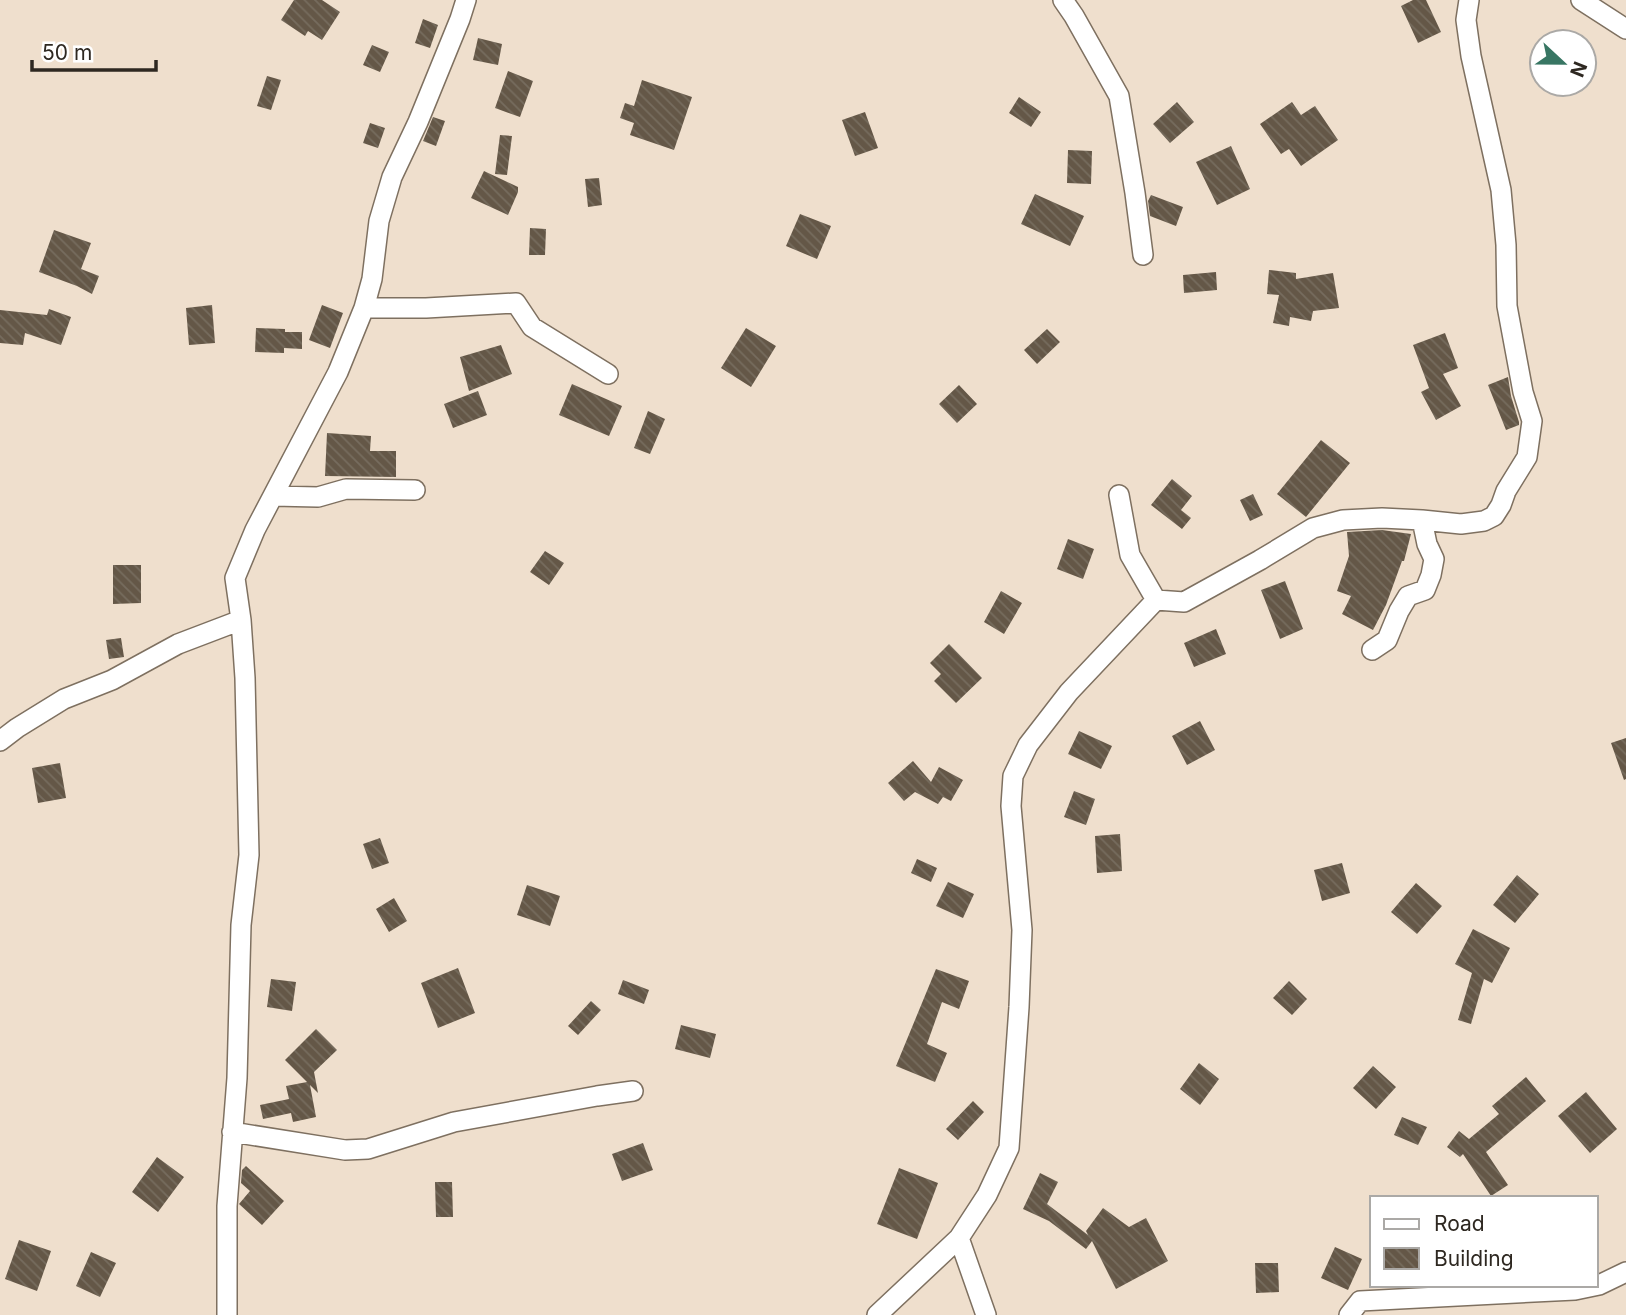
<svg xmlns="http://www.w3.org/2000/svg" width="1626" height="1315" viewBox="0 0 1626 1315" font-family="Inter,sans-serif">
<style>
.building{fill:url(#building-back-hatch)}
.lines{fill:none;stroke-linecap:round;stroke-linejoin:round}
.minor-casing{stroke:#7e7060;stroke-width:22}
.minor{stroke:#fff;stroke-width:19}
</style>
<defs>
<pattern id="building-back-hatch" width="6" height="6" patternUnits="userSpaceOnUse" patternTransform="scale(1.75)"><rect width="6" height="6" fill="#645747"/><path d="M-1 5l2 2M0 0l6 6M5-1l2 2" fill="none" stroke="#766c5e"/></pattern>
</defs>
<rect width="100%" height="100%" fill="#efdfcd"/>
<path class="building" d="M294,0h28l18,12 -18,28 -14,-9 -3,5 -24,-16z
M1413,0h13l15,32 -23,11 -17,-37z
M423,19l15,6 -8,23 -15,-5z
M478,38l24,6 -4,21 -25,-5z
M372,45l17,7 -9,20 -17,-7z
M508,71l25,10 -13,36 -25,-9z
M267,76l14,4 -10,30 -14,-4z
M642,80l50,17 -18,53 -44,-15 4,-12 -14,-5 5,-15 9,3z
M1019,97l22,15 -10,15 -22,-14z
M1177,102l17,20 -24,21 -17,-19z
M1292,102l9,13 14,-9 23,34 -37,26 -12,-17 -8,5 -21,-30z
M865,112l13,36 -23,8 -13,-36z
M433,117l12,4 -9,25 -13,-5z
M370,123l15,5 -7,20 -15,-5z
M500,135l12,1 -5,39 -12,-1z
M1231,146l19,43 -33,16 -21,-43z
M1068,150l24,1 -1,33 -24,-1z
M484,171l34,16v5l-10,23 -37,-17z
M599,178l3,27 -14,2 -3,-28z
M1035,194l49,22 -14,30 -49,-22z
M1151,195l32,12 -7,19 -26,-10 -2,-15z
M800,214l31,12 -14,33 -31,-13z
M530,228l16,1 -1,26h-16z
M54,230l37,13 -10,26 18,7 -7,18 -15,-8 -38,-14z
M1269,270l27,3v6l37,-6 6,35 -26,3 -2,10 -21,-4 -1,9 -16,-3 6,-28 -12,-1z
M1216,272l1,18 -33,3 -1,-18z
M212,305l3,38 -26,2 -3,-37z
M322,305l21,8 -13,35 -21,-8z
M49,309l22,8 -10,28 -36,-12 -2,12 -23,-2v-33l47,5z
M256,328l29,1v3h17v17l-18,-1v5l-29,-1z
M746,328l30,18 -25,41 -30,-19z
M1047,329l13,13 -23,22 -13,-14z
M1445,333l13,35 -15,6 18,32 -25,14 -15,-28 8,-4 -16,-43z
M501,345l11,29 -43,17 -9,-34z
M1508,377l3,19 8,26v3l-13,5 -18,-45z
M572,384l50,22 -13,30 -50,-21z
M959,385l18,19 -20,19 -18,-19z
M478,391l9,24 -34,13 -9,-24z
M648,411l17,8 -15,35 -16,-6z
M327,433l44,3 -1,15h26v26l-71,-1z
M1321,440l29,23 -44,54 -29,-23z
M1172,479l20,17 -11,14 10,8 -9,11 -31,-24z
M1253,494l10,21 -13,6 -10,-21z
M1382,530l29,4 -7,27h-2l-16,44 -13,25 -31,-16 9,-18 -14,-5 12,-35 -2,-24z
M1068,539l26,10 -11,30 -26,-10z
M545,551l19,12 -15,22 -19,-13z
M113,565h28v38l-28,1z
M1285,581l18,48 -23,10 -19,-49z
M1001,591l21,12 -18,31 -20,-12z
M1216,629l10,25 -32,13 -10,-24z
M121,638l3,19 -15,2 -3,-19z
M949,644l33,34 -26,25 -22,-22 7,-7 -11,-11z
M1200,721l15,29 -28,15 -15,-29z
M1079,731l33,15 -11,23 -33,-15z
M1626,738v41l-2,1 -13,-37z
M913,761l18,21 8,-15 24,13 -12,21 -8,-4 -5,7 -23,-12 -11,9 -16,-18z
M60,763l6,35 -28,5 -6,-35z
M1074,791l21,8 -9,26 -22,-8z
M1120,834l2,37 -25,2 -2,-37z
M380,838l9,25 -17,6 -9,-25z
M917,859l20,9 -6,14 -20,-9z
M1342,863l8,30 -28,8 -8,-31z
M1517,875l22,19 -24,29 -22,-18z
M948,882l26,12 -11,24 -27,-12z
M1416,883l26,23 -25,28 -26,-22z
M527,885l33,11 -10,30 -33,-11z
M394,898l13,23 -18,11 -13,-23z
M1473,929l37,19 -18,35 -8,-4 -13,45 -13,-4 14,-47 -17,-9z
M458,968l17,45 -37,15 -17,-45z
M936,969l33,12 -10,28 -17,-7 -15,42 20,9 -12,29 -39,-16z
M271,979l25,3 -4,29 -25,-4z
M623,980l26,10 -5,14 -26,-10z
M1289,981l18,18 -15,16 -19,-17z
M591,1001l10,9 -23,25 -10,-9z
M681,1025l35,9 -6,24 -35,-9z
M316,1029l21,21 -23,22 4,21 -8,-8 6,32 -23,5 -2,-9 -28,6 -3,-14 29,-6 -3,-13 21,-4 -22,-22z
M1199,1063l20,16 -19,26 -20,-16z
M1373,1066l23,21 -20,22 -23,-21z
M1526,1077l20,24 -60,51 22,33 -17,11 -28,-42 -3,3 -13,-10 12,-16 10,8 30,-25 -7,-8z
M1586,1092l31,37 -27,24 -32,-37z
M973,1101l11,11 -26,28 -12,-11z
M1402,1117l25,10 -9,18 -24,-10z
M643,1143l10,27 -31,11 -10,-27z
M157,1157l27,20 -26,35 -26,-20z
M246,1166l38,35 -22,24 -23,-21 11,-13 -9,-8 1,-13z
M899,1168l39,15 -21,56 -40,-15z
M1040,1173l18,9 -11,22 41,31 -2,-4 17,-23 26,19 17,-9 22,43 -52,28 -24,-48 -6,8 -37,-28 -26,-12z
M435,1182h17l1,35h-17z
M19,1240l32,11 -14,40 -32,-12z
M1335,1247l27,12 -14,31 -27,-12z
M91,1252l25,11 -16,34 -24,-11z
M1255,1263h23l1,29 -23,1z"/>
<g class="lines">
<g class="minor-casing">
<path id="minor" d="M1063,0l11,16 45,80 16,97 8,62
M1581,0l45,29
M364,308h62l90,-5 16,24 76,47
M1119,495l11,60 26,45
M273,496l45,1 28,-8 69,1
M1372,650l15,-10 12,-29 9,-15 17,-6 6,-15 3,-16 -7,-15 -5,-24 39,4 23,-3 10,-5 7,-11 5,-14 21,-34 5,-36 -9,-29 -16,-86 -1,-61 -5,-55 -30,-134 -5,-36 3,-20
M0,741l17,-13 47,-29 48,-19 66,-36 63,-24
M232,1132l113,18 23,-1 86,-27 143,-26 36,-5
M959,1238l27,77
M227,1315v-109l10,-128 4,-153 8,-70 -4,-177 -4,-58 -6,-42 20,-48 83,-158 26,-64 8,-29 7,-58 13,-44 26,-55 42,-103 6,-19
M877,1315l82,-77 28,-43 22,-47 10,-141 3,-77 -11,-124 2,-30 15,-31 41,-53 87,-92 28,2 76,-42 53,-32 30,-8 39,-2 40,2
M1349,1315l11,-14 215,-11 24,-5 27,-13"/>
</g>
<use href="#minor" class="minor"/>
</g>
<rect x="1370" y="1196" width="228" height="91" fill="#ffffff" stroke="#aba9a6" stroke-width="2"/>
<rect x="1384" y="1219" width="35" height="10" fill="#ffffff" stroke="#aba9a6" stroke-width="2"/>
<text x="1434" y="1231" font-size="21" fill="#2e2821">Road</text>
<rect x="1384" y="1248" width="35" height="21" fill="url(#building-back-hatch)" stroke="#aba9a6" stroke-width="2"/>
<text x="1434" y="1266" font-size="21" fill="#2e2821">Building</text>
<g transform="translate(1563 63) rotate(112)"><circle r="33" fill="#ffffff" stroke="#aba9a6" stroke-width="2"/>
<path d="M0-5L12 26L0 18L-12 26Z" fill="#387663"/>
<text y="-10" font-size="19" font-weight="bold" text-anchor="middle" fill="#2e2821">N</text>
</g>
<path d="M32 60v10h124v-10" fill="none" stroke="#2e2821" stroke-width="3.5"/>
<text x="42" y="60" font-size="21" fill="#2e2821" stroke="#ffffff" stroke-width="5" paint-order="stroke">50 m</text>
</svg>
